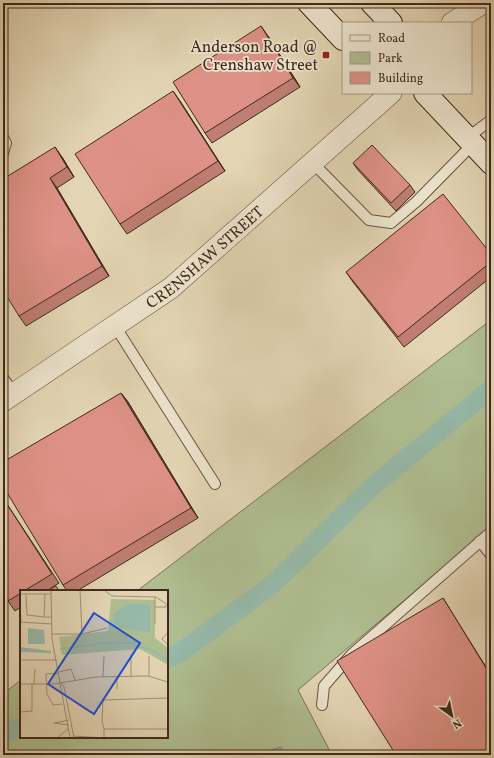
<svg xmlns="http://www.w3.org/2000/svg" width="494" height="758" viewBox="0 0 494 758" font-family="Vollkorn,serif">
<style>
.green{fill:#afbe91;stroke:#787456}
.water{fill:#96b9a9;stroke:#747f71}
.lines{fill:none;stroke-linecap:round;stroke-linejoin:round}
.canal{stroke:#96b9a9;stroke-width:19}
.service-casing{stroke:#695442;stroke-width:12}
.minor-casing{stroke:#695442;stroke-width:22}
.secondary-casing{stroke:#40291c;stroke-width:24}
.service{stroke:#ede4ce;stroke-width:10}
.minor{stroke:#ede4ce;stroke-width:21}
.secondary{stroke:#ede4ce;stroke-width:22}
.wall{fill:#bf7d73;stroke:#40291c}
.shaded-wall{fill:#9b665e;stroke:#40291c}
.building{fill:#de9186;stroke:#40291c}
.poi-dot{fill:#8f2418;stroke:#ede4ce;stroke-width:1.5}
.labels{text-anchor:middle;stroke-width:3.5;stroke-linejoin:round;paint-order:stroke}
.poi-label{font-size:16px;fill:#40291c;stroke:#ede4ce;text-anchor:end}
.street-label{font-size:16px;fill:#40291c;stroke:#ede4ce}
.inset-river{fill:none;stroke:#96b9a9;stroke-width:2}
.inset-road{fill:none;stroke:#a29077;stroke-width:1}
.view{fill:#1d4ed8;fill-opacity:0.15;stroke:#1d4ed8;stroke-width:2}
.inset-edge{fill:none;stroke:#40291c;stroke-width:2}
</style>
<rect width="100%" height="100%" fill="#e3d5b4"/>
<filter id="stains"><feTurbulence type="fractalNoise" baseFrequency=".005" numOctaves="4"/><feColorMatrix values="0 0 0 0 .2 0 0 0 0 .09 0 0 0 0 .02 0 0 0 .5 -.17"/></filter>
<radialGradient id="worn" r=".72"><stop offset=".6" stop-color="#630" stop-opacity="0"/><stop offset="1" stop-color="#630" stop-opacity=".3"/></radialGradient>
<path class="green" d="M491,320v207l-193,163 34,65h-329v-61l18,-14v57h146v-146h-30z"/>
<path class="water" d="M281,747l3,8h-28z"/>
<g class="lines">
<path class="canal" d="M167,659l14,-7 93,-69 101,-99 116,-95
M3,734l18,-7"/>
<g class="service-casing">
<path id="service" d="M3,138l3,5 -3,10
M467,138l24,-18
M313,163l56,57 22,3 25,-21 57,-58
M115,326l100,158
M3,378l11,16
M480,541l11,14
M322,705l2,-19 28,-32 139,-122"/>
</g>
<g class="minor-casing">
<g id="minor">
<path d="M452,23l31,-20"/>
<path id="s1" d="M3,401l168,-113 220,-195"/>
</g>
</g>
<g class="secondary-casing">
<path id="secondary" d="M309,3l34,36
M372,3l19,20
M425,93l66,70"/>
</g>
<use href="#service" class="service"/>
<use href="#minor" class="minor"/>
<use href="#secondary" class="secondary"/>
</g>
<path class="wall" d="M268,36l32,51 -88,56 -7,-10z
M180,101l45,70 -98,63 -7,-10z
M62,157l12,20 -17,11 52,88 -83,50 -7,-10 -16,-137z
M353,163l57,22 5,7 -19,19 -38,-41z
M491,254v23l-87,70 -51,-65 -7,-10z
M121,393l7,9 70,116 -121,73h-10l-4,-6z
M3,498l56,85 -8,5 9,3h-39v16l-6,4 -12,-17z"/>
<path class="shaded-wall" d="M261,26l7,10 32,51 -7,-9z
M173,91l7,10 45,70 -7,-10z
M55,147l7,10 12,20 -7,-10z
M50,178l7,10 52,88 -7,-10z
M121,393l7,9 70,116 -7,-10z
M443,598l6,10 42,67v1z"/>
<path class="building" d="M261,26l32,52 -88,55 -32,-51z
M173,91l45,70 -98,63 -45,-70z
M372,145l38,40 -19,18 -38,-40z
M55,147l12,20 -17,11 52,88 -83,50 -16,-26v-111z
M443,194l48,60v8l-93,75 -52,-65z
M121,393l70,115 -128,77 -60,-99v-24z
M3,498l49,76 -28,17h-3v2l-13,8 -5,-7z
M56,586l3,5h-13z
M443,598l48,78v79h-95l-59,-94z"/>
<rect class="poi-dot" x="322" y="51" width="8" height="8" rx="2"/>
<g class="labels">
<g class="poi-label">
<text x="318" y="52">Anderson Road @<tspan x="318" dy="18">Crenshaw Street</tspan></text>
</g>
<g class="street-label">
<text dy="6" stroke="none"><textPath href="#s1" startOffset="248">CRENSHAW STREET</textPath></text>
</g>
</g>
<g transform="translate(20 590)">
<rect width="148" height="148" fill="#e3d5b4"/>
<path d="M91,9l44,1v38l13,10v17l-28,-16 -78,6 -3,-18 49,-6z" fill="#afbe91"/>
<path d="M108,14l22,1v27l-37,-5 2,-15zM8,38l16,2 1,14h-17zM0,57l31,4v2l-31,-1z" fill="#96b9a9"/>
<path class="inset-river" d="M40,59l44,-6h25l23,7 16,11"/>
<path class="inset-road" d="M31,0l1,49 18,99M60,0l2,44M84,0l8,6 44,1 12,8M0,4h31M6,4l1,21 17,2M25,4l-1,23h8M135,7v27M0,15l1,17M135,17h11v-2M0,32l32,2M148,42l-6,7 6,6M32,44h30l25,-6M0,70h37M39,82l12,-3 4,11M39,83l-13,1 1,20 6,11 9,-1M97,86v13M111,86v-19M129,86v-20M83,87l1,-21M41,92l3,5 10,51M0,94h34l42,-7 52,-1 20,6M14,94l1,-15M0,122l12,-1v-27M49,130l-15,3 15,2M84,139l-2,-7 1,-22 65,-2M53,146l31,2v-9h64M37,148l11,-9"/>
<path class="view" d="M74,23l46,30 -46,71 -46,-30z"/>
<rect width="148" height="148" class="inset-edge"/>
</g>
<rect width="494" height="758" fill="none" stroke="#e3d5b4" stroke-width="16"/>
<rect x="4" y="4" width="486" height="750" fill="none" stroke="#40291c" stroke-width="2"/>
<rect x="8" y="8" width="478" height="742" fill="none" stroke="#40291c"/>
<rect x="342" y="22" width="130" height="72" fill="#ede4ce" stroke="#a89987"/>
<rect x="350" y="35" width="20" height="6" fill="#ede4ce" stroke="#a89987"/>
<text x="378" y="42" font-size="12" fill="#40291c">Road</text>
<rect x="350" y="52" width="20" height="12" fill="#afbe91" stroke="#a89987"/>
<text x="378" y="62" font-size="12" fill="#40291c">Park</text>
<rect x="350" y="72" width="20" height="12" fill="#de9186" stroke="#a89987"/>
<text x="378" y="82" font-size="12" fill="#40291c">Building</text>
<g transform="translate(452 716) rotate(147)" stroke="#ede4ce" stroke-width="3" paint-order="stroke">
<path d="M0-3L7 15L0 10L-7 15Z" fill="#40291c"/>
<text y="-6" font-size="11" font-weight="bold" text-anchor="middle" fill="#40291c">N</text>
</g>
<rect width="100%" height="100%" filter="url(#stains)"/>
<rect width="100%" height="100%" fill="url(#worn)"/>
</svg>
